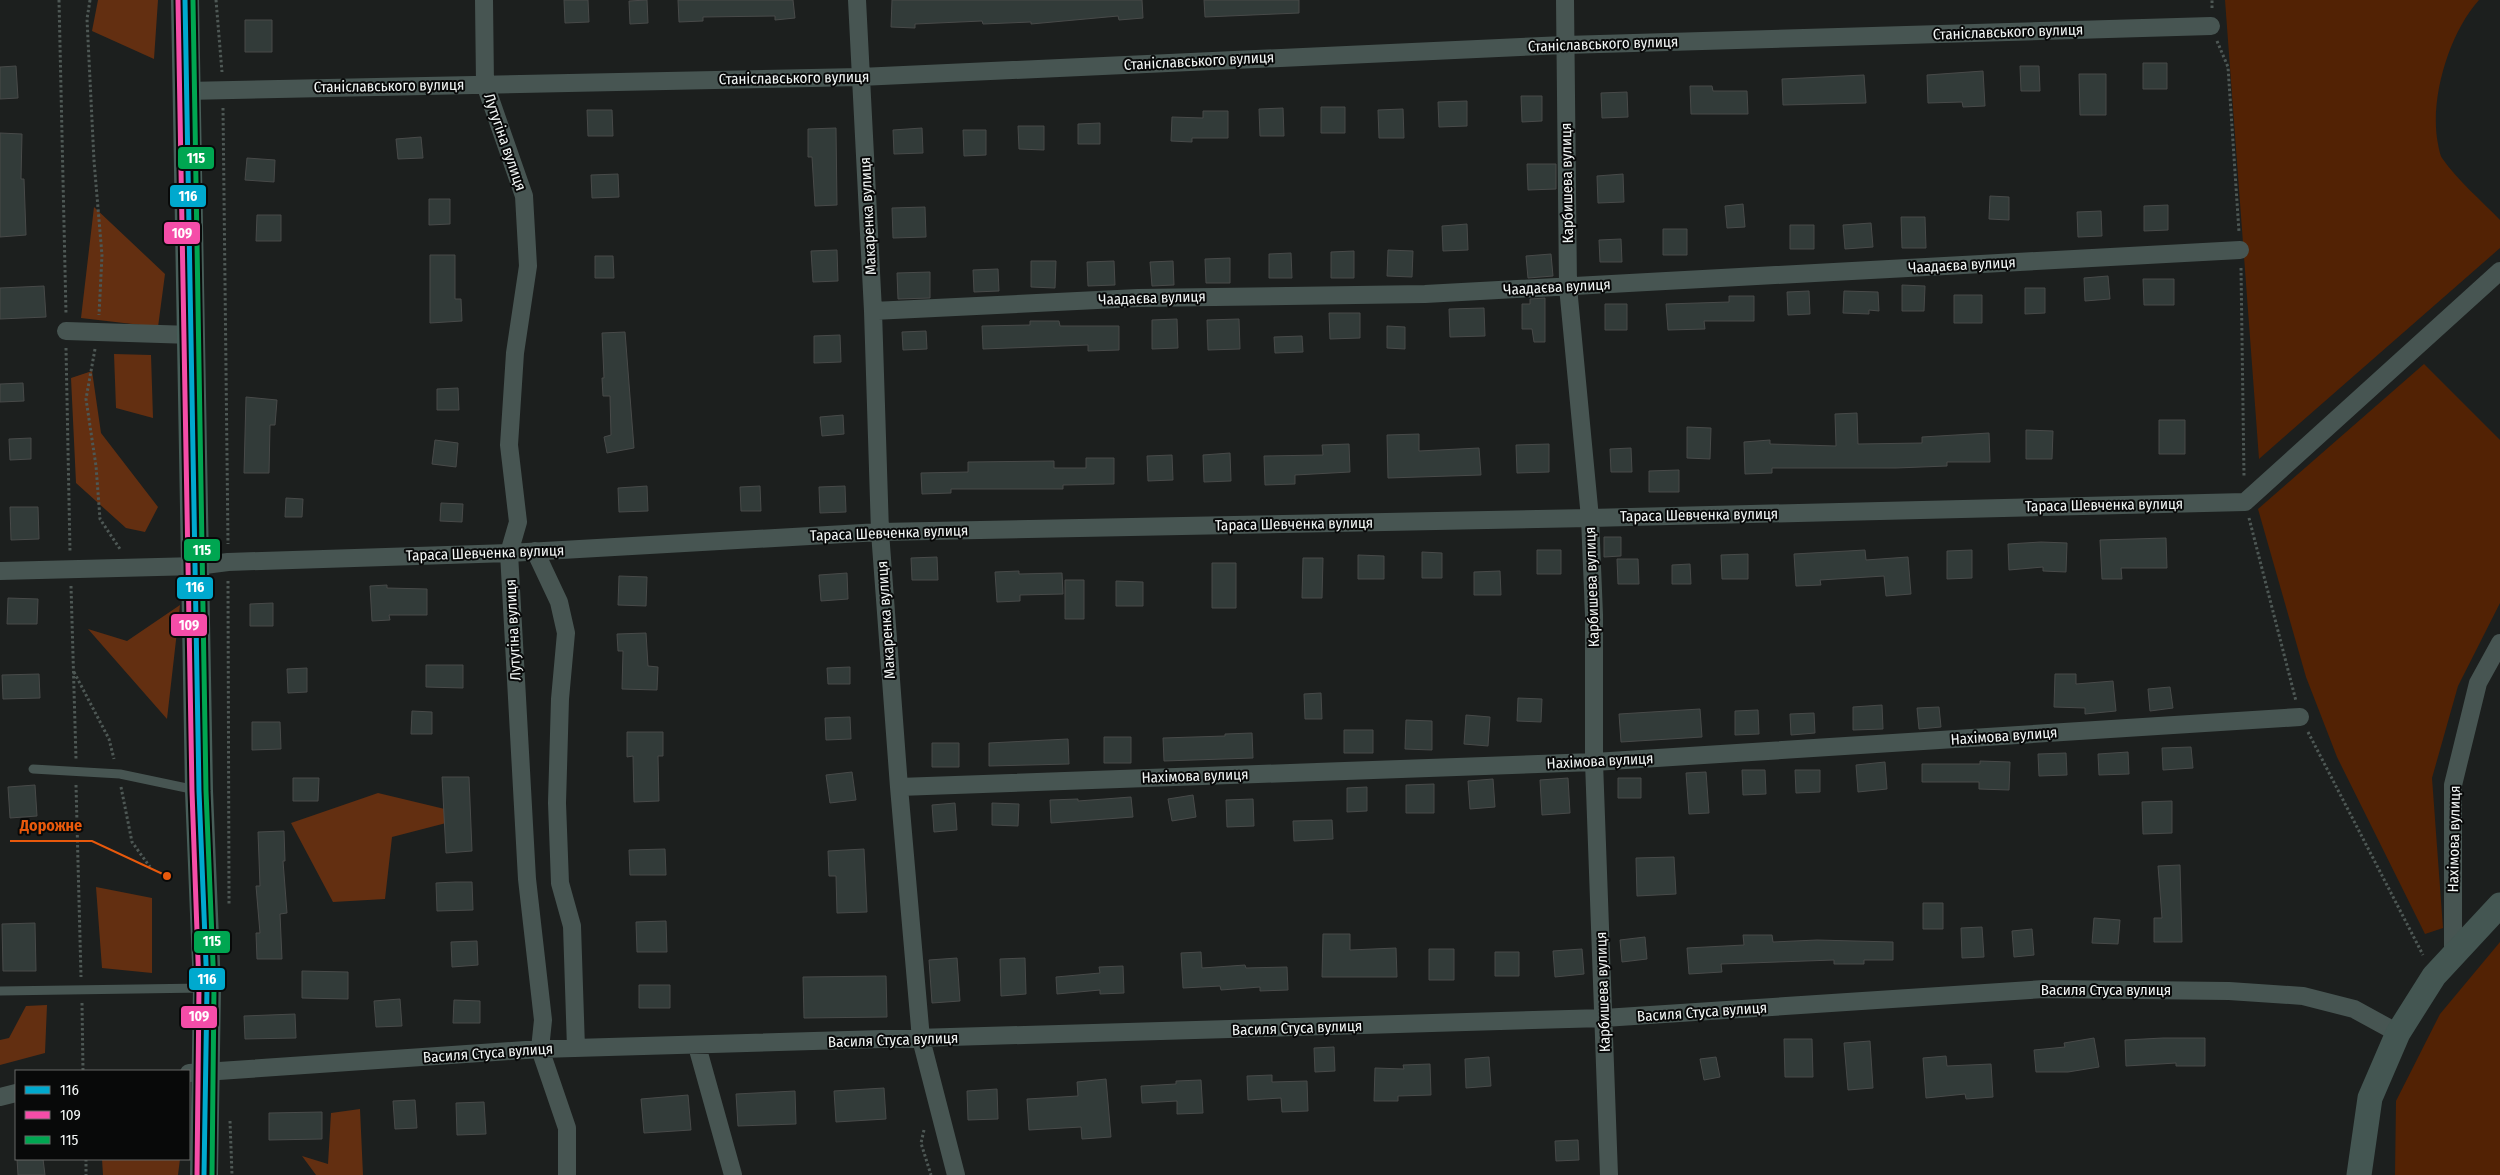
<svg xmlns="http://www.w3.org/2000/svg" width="2500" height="1175" viewBox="0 0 2500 1175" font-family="'Fira Sans Condensed',sans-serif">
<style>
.green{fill:#522204}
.forest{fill:#632f11}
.building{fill:#323b39;stroke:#484a49}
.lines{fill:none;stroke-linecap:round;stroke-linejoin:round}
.path{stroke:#4e5855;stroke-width:3;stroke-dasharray:2.5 2.5;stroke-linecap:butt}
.service{stroke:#475552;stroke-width:9}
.minor{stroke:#475552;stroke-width:18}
.secondary{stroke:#445652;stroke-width:25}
.primary{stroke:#475e59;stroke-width:28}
.bus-1-casing{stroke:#080909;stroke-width:9}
.bus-2-casing{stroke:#080909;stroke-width:9}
.bus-3-casing{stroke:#080909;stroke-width:9}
.bus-1{stroke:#00a9ce;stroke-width:5}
.bus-2{stroke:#f54da8;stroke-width:5}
.bus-3{stroke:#00a651;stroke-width:5}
.labels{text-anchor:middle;stroke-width:4;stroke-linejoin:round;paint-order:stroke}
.street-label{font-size:15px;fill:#f2f6f5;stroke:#080909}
.leader{fill:none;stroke:#e8590c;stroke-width:2}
.callout-dot{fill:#e8590c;stroke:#080909;stroke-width:2}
.callout-label{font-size:16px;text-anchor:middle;font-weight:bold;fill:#e8590c;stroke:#080909;stroke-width:4;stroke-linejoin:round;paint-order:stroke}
.line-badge{stroke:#080909;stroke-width:2}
.badge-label{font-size:14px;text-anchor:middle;font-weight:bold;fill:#fff}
</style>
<rect width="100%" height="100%" fill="#1c1f1e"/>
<path class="green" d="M2225,0h254c-30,33 -50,100 -41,144 1,5 2,11 4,14 15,22 40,43 58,62v28l-241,211z
M2424,364l76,76v163l-42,83 -26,92 11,150 -18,6 -88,-177 -31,-80 -48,-168z
M2500,942v233h-105l1,-74 44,-87z"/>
<path class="forest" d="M98,0h60l-4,59 -62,-28z
M94,207l71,67 -7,53 -77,-9z
M114,354l37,1 2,63 -37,-10z
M92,371l9,62 57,74 -13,25 -19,-4 -50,-45 -5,-105z
M180,605l-13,114 -79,-90 39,12z
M378,793l75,18 -3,11 -58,15 -7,62 -52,3 -42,-79z
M96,887l56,11v75l-50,-5z
M47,1005l-2,48 -45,12v-25l9,-2 17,-32z
M360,1109l3,66h-47l-14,-19 26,8 3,-51z
M102,1159h78l-2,16h-75z"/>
<path class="building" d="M564,0h24l1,22 -24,1z
M647,0l1,23 -18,1 -1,-23z
M678,0h115l2,18 -20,2v-4l-72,1v4l-24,1z
M892,0h250l1,18 -24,2 -1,-4 -87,8v-2l-48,2 -1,-3 -67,3v4l-24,-1z
M1204,0h95v13l-94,4z
M245,20h27v32h-27z
M2143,63h24v26h-24z
M16,66l2,32 -18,1v-32z
M2020,66h19l1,25h-19z
M1983,71l2,35 -22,1 -1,-5 -34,1 -1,-28z
M2079,74h27v41h-26z
M1864,75l2,28 -83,2 -1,-26z
M1690,86h22l1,5h34l1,23h-57z
M1627,92l1,25 -26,1 -1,-25z
M1521,96h21v25l-20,1z
M1467,101v25l-28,1 -1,-25z
M1321,107h24v26h-24z
M1283,108l1,28h-24l-1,-27z
M1403,109l1,29h-25l-1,-28z
M587,110h25l1,26h-25z
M1203,111h25v27h-36v4l-21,-1 1,-24 31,1z
M1100,123v21h-22v-20z
M1018,126h26v24l-25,-1z
M836,128l1,77 -22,1 -3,-49h-4v-28z
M922,128l1,25 -29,1 -1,-24z
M963,130h23v25l-22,1z
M0,133l22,1 -1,45h3l2,56 -26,2z
M421,137l2,21 -25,1 -2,-20z
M247,158l28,2 -1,22 -29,-2z
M1527,164h29v25l-28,1z
M618,174l1,23 -27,1 -1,-23z
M1623,174l1,28 -26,1 -1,-27z
M1990,196l19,1v23l-20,-1z
M429,199h21v25l-21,1z
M1743,204l2,23 -18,1 -2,-22z
M2168,205v25l-24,1v-25z
M925,207l1,30 -33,1 -1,-30z
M2101,211l1,25 -24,1 -1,-25z
M257,215h24v26h-25z
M1901,217h24l1,31h-24z
M1871,223l2,24 -28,2 -2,-24z
M1467,224l1,26 -25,1 -1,-25z
M1790,225h24v24h-24z
M1663,229h24v26h-24z
M1621,239l1,23h-22l-1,-22z
M837,250l1,31 -25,1 -2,-31z
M1388,250l25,1 -1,26 -25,-1z
M1354,251v27h-23v-26z
M1291,253l1,25h-23v-24z
M1551,254l2,22 -25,2 -2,-22z
M430,255h25v44h6l1,22 -32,2z
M595,256h18l1,22h-19z
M1230,258v25h-24l-1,-24z
M1031,261h25l-1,27 -24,-1z
M1114,261l1,24 -27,1 -1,-24z
M1173,261l1,24 -22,1 -2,-24z
M998,269l1,22 -25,1 -1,-22z
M930,272v26l-32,1 -1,-26z
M2108,276l2,23 -25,2 -1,-23z
M2143,279h31v26h-30z
M1902,285l23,1 -1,25h-22z
M44,286l2,31 -46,2v-31z
M2025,288h20v25l-20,1z
M1809,291l1,23 -22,1 -1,-23z
M1844,291l34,1 1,19 -10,-1v4l-26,-1z
M1954,295h28v28h-28z
M1729,296h25v25h-50l1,8 -37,1 -2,-26 63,-2z
M1545,298v44h-11l-2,-13h-10v-25h8v-5z
M1605,304h22v26h-22z
M1484,308l1,28 -35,1 -1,-28z
M1329,313h31v25l-30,1z
M1177,319l1,29 -26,1v-29z
M1239,319l1,30 -32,1 -1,-30z
M1030,321h29l1,5h59v24l-31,1v-6l-105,4 -1,-23 48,-1z
M1387,326l18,1v22l-18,-1z
M926,331l1,18 -24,1 -1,-18z
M625,332l9,116 -27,5 -3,-16 7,-2 -1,-39h-7l-1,-18h2l-2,-45z
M840,335l1,27 -27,1v-27z
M1302,336l1,16 -28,1 -1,-16z
M23,383l1,18 -24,1v-18z
M458,388l1,22h-22v-21z
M246,397l31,3 -2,25h-5l-1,48h-25z
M1857,413l1,31 64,-1v-6l67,-4 1,29h-43v4l-51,2h-124v5l-27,1 -1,-32 26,-2v4l66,2 -1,-32z
M843,415l1,19 -22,2 -2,-19z
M2159,420h26v34h-26z
M1687,427l24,1 -1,31 -23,-1z
M2026,430l27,1 -1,28h-26z
M1419,434v17l60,-3 2,27 -93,3 -1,-43z
M31,438v21l-21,1 -1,-21z
M435,440l23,3 -2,24 -24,-3z
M1349,444l1,28 -55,3v9l-30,1 -1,-29 59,-1 -1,-10z
M1549,444v28l-32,1 -1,-28z
M1631,448l1,24h-21l-1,-23z
M1230,453l1,28 -27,1 -1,-27z
M1172,455l1,25 -25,1 -1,-25z
M1086,458h28v26l-51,1v4h-112v4l-29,1 -1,-21 47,-1v-10l86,-1v7h32z
M1679,470v22h-30v-21z
M647,486l1,25 -29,1 -1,-24z
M760,486l1,25h-20l-1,-24z
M845,486l1,26 -26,1 -1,-26z
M286,498l17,1 -1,18h-17z
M441,503l22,1 -1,18 -22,-1z
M10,507h28l1,32 -28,1z
M1604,537h17v19l-17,1z
M2166,538l1,30h-46l1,11h-20l-2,-39z
M2041,542l26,1 -1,29 -23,-1v-4l-34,3 -1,-26z
M1537,550h24v24h-24z
M1865,550l1,10 42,-3 3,37 -25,2 -2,-20 -64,4 1,5 -25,1 -2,-32z
M1972,550v28l-25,1v-28z
M1422,552l20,1v25h-20z
M1748,554v25h-26l-1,-24z
M1358,555l26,1v23h-26z
M937,557l1,23h-26l-1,-22z
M1303,558h20l-1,40h-20z
M1617,559h21l1,25h-21z
M1212,563h24v45h-24z
M1690,564l1,20h-19v-19z
M1019,571v3l43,-1 1,21 -43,1v6l-23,1 -2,-30z
M1500,571l1,24h-27v-23z
M847,573l1,26 -27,2 -2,-26z
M619,576l28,1 -1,29 -28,-1z
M1065,580h19v39h-19z
M1116,581l27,1v24h-27z
M387,585v3l40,1v26h-38l1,5 -18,1 -2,-35z
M8,598l30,1 -1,25h-30z
M273,603v23h-23v-22z
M646,633l2,33 10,1 -1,23 -35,-1 1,-38h-5l-1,-17z
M426,665h37v23l-37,-1z
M850,667v17h-22l-1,-16z
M307,668v24l-19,1 -1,-24z
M39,674l1,24 -37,1 -1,-24z
M2055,674h21v10l37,-3 3,30 -31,3v-6l-31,-1z
M2170,687l3,21 -23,3 -2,-22z
M1321,693l1,26h-17l-1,-25z
M1518,698l24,1 -1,23 -24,-1z
M1882,705l1,24 -30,1v-23z
M1939,707l2,20 -22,2 -2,-21z
M1700,709l2,28 -81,5 -2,-28z
M1758,710l1,24 -24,1v-24z
M412,711l20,1v22h-21z
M1814,713l1,20 -24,2 -1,-21z
M1466,715l24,2 -2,29 -24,-2z
M850,717l1,22 -25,1 -1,-22z
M1406,720l26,1v29l-27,-1z
M252,722h28l1,27 -29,1z
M1344,730h29v23h-29z
M627,732h36v24h-5l1,45 -25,1 -1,-46 -6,1z
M1252,733l1,25 -89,3 -1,-23 62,-2v-2z
M1104,737h27v26h-27z
M1068,739l1,25 -80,2v-23z
M932,743h27v24h-27z
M2191,747l2,21 -30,2 -1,-22z
M2128,752l1,22 -30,1 -1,-21z
M2066,753l1,22 -28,1 -1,-22z
M1980,761l30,1 -1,28 -30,-1v-7h-57v-18h58z
M1885,762l2,27 -29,3 -2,-27z
M1742,770h23l1,24 -23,1z
M1795,770h25v22l-24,1z
M852,772l4,28 -26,3 -4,-28z
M1706,772l3,41 -20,1 -3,-41z
M442,777h27l3,74 -26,2z
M293,778h26l-1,23h-25z
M1568,778l2,35 -28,2 -2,-35z
M1618,778h23v20h-23z
M1493,779l2,28 -25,2 -2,-28z
M1434,784v29h-28v-28z
M35,785l2,31 -27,2 -2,-31z
M1367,787v24l-20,1v-24z
M1193,795l3,22 -24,4 -4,-22z
M1131,797l2,20 -82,6 -1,-23 28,-1v2z
M1253,799l1,27 -27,1 -1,-27z
M2172,801v32l-29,1 -1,-32z
M955,803l2,27 -23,2 -2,-27z
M992,803l27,1 -1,22 -26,-1z
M1332,820l1,19 -39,2 -1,-20z
M284,831l1,30h-2l4,52 -7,1 2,45h-25l-1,-26h4l-4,-47h4l-2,-54z
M665,849l1,26h-36l-1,-25z
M864,849l3,63 -30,1 -1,-37h-7l-1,-25z
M1674,857l2,37 -39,2 -1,-38z
M2180,865l2,77h-28v-24h8l-4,-52z
M455,882h17l1,28 -36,1 -1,-28z
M1923,903h20v26h-20z
M2094,918l26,2 -2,24 -26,-1z
M666,921l1,31h-30l-1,-30z
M35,923l1,48h-33l-1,-47z
M1982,927l2,30 -22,1 -1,-30z
M2032,929l2,26 -20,2 -2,-26z
M1323,934h27v16l46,-2 1,29h-75z
M1743,935h29l1,7 44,-2 76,2v18h-29v4h-30v-4l-113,4 1,8 -33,2 -2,-26 57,-3z
M1645,937l2,22 -25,3 -2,-22z
M477,941l1,24 -26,2 -1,-25z
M1429,949h25v31h-25z
M1582,949l2,25 -29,3 -2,-26z
M1201,952l1,16 43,-3 1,3 41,-1 1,23 -28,1v-4l-39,3 -1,-4 -37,2 -2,-35z
M1495,952h24v24h-24z
M957,958l3,43 -28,2 -3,-43z
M1025,958l1,36 -25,2 -1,-37z
M1123,966l1,27 -24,1v-4l-43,4 -1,-17 44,-4 -1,-6z
M302,971l46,1v27l-46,-1z
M886,976l1,41 -83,1 -1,-41z
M639,985h31v23h-31z
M400,999l2,27 -26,1 -2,-26z
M454,1000l26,1v22h-27z
M295,1014l1,24 -51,1 -1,-23z
M2094,1038l5,29 -31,5h-32l-2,-22 31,-3 -1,-4z
M2163,1038h42v28h-29v-3l-50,3 -1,-26z
M1784,1039h28l1,38h-28z
M1870,1041l3,47 -25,2 -4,-47z
M1334,1047l1,24 -20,1 -1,-24z
M1946,1056l1,10 44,-2 2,33 -27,2 -1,-5 -39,4 -3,-40z
M1489,1057l2,29 -25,2 -1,-29z
M1716,1057l4,20 -16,3 -4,-21z
M1430,1064l1,31 -33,1v5h-24l1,-33 29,1 -1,-4z
M1272,1075v7l35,-1 1,30 -26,1 -1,-14 -33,2 -1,-24z
M1106,1079l5,58 -29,2 -1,-12 -52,3 -2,-31 51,-3 -1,-14z
M1201,1080l2,33 -26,1v-13l-35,2 -1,-17 35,-2v-3z
M884,1088l2,31 -50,3 -2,-31z
M997,1089l1,30 -30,1 -1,-29z
M795,1091l1,33 -58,2 -2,-32z
M688,1095l3,35 -47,3 -3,-34z
M415,1100l2,28 -22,1 -2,-28z
M484,1102l2,32 -29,1 -1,-32z
M322,1112v27l-53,1v-27z
M1578,1140l1,20 -23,1 -1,-20z
M17,1159h26l2,16h-27z"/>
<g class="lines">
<path class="path" d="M59,0l7,314
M90,0l-3,19 7,142 8,94 -3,60
M216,0l6,72
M2212,8v-8
M2217,41l11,26 11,165
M223,108l5,436
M2241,268l3,209
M66,348l4,204
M95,349l-9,50 10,67 4,53 20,30
M2249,518l47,183
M228,581l1,323
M71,586l5,173
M74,672l35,67 5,20
M2308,732l115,223
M76,785l5,192
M121,787l11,55 18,25
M82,1003l1,68
M230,1121l2,54
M924,1130l-3,13 10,32
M86,1159v16"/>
<path class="service" d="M33,769l87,5 76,16
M0,991l204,-3"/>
<path class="minor" d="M484,0l1,84 39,112 4,70 -13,87 -6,92 9,77 -9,31 18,326 16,141 -3,29 27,79v47
M857,0l16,311 7,221 19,255 22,252 35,136
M1565,0l3,287 22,231 4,97v147l15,413
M186,91l674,-14 705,-32 646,-19
M873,311l265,-13 287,-4 815,-44
M66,331l126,4
M535,551l24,51 7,31 -6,66 -3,104 3,80 12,43 4,122
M0,571l197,-5 31,-4 281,-9 371,-21 710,-14 655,-16 255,-231
M899,787l695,-25 706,-45
M2453,954v-169l25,-102 22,-40
M697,1046l36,129
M189,1073l351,-24 1064,-31 440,-29 185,2 74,5 51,13 44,24
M0,1097l16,-4"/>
<path class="secondary" d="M2359,1175l11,-77 28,-65 36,-57 66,-71"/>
<path class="primary" d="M185,0l14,791 8,197 -3,187"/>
<g class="bus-1-casing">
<path id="bus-1" d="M185,0l14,791 8,197 -3,187"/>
</g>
<g class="bus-2-casing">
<path id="bus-2" d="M178,0l14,791 7,197 -2,187"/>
</g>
<g class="bus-3-casing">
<path id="bus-3" d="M193,0l13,791 8,197 -2,187"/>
</g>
<use href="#bus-1" class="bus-1"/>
<use href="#bus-2" class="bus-2"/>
<use href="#bus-3" class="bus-3"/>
</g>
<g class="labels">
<g class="street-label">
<text transform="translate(2008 32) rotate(-2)" y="5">Станіславського вулиця</text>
<text transform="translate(1603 44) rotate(-2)" y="5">Станіславського вулиця</text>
<text transform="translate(1199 61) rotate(-3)" y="5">Станіславського вулиця</text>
<text transform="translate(794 78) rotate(-1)" y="5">Станіславського вулиця</text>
<text transform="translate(389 86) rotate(-1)" y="5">Станіславського вулиця</text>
<text transform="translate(505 142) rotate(71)" y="5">Лутугіна вулиця</text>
<text transform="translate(1567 183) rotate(-91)" y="5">Карбишева вулиця</text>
<text transform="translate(868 216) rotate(-93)" y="5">Макаренка вулиця</text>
<text transform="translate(1962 265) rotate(-3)" y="5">Чаадаєва вулиця</text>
<text transform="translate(1557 287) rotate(-3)" y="5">Чаадаєва вулиця</text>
<text transform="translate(1152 298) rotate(-2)" y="5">Чаадаєва вулиця</text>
<text transform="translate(2104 505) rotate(-1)" y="5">Тараса Шевченка вулиця</text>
<text transform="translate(1699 515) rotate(-1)" y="5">Тараса Шевченка вулиця</text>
<text transform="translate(1294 524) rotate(-1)" y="5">Тараса Шевченка вулиця</text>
<text transform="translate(889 533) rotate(-2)" y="5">Тараса Шевченка вулиця</text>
<text transform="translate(485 553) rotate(-2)" y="5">Тараса Шевченка вулиця</text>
<text transform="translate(1592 587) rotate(-92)" y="5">Карбишева вулиця</text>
<text transform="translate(886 620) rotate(-94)" y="5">Макаренка вулиця</text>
<text transform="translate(513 630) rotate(-93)" y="5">Лутугіна вулиця</text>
<text transform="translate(2004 736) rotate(-4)" y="5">Нахімова вулиця</text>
<text transform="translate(1600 761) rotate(-3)" y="5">Нахімова вулиця</text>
<text transform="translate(1195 776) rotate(-2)" y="5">Нахімова вулиця</text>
<text transform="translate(2454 839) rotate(-89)" y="5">Нахімова вулиця</text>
<text x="2106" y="995">Василя Стуса вулиця</text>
<text transform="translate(1603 992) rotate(-92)" y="5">Карбишева вулиця</text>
<text transform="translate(1702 1012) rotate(-4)" y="5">Василя Стуса вулиця</text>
<text transform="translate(1297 1028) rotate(-2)" y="5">Василя Стуса вулиця</text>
<text transform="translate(893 1040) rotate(-2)" y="5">Василя Стуса вулиця</text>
<text transform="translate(488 1053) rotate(-4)" y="5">Василя Стуса вулиця</text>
</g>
</g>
<path class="leader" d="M167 876L92 841H10"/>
<circle class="callout-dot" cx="167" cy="876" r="5"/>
<g class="callout-label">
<text x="51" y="831">Дорожне</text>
</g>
<g class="line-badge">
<rect x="177" y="146" width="38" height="24" rx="5" fill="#00a651"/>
<rect x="169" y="184" width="38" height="24" rx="5" fill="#00a9ce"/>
<rect x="163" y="221" width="38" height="24" rx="5" fill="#f54da8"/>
<rect x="183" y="538" width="38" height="24" rx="5" fill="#00a651"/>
<rect x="176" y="576" width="38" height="24" rx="5" fill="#00a9ce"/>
<rect x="170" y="613" width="38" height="24" rx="5" fill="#f54da8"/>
<rect x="193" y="930" width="38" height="24" rx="5" fill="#00a651"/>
<rect x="188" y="967" width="38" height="24" rx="5" fill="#00a9ce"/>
<rect x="180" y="1005" width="38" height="24" rx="5" fill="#f54da8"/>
</g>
<g class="badge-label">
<text x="196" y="163">115</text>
<text x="188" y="201">116</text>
<text x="182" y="238">109</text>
<text x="202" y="555">115</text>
<text x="195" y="592">116</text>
<text x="189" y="630">109</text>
<text x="212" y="946">115</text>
<text x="207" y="984">116</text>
<text x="199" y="1021">109</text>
</g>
<rect x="15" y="1070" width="175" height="90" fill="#080909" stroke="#666867"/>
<rect x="25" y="1086" width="25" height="8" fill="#00a9ce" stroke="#666867"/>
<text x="60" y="1095" font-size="15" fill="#f2f6f5">116</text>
<rect x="25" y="1111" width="25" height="8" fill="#f54da8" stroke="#666867"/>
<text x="60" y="1120" font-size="15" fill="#f2f6f5">109</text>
<rect x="25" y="1136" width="25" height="8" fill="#00a651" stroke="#666867"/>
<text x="60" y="1145" font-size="15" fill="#f2f6f5">115</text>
</svg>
